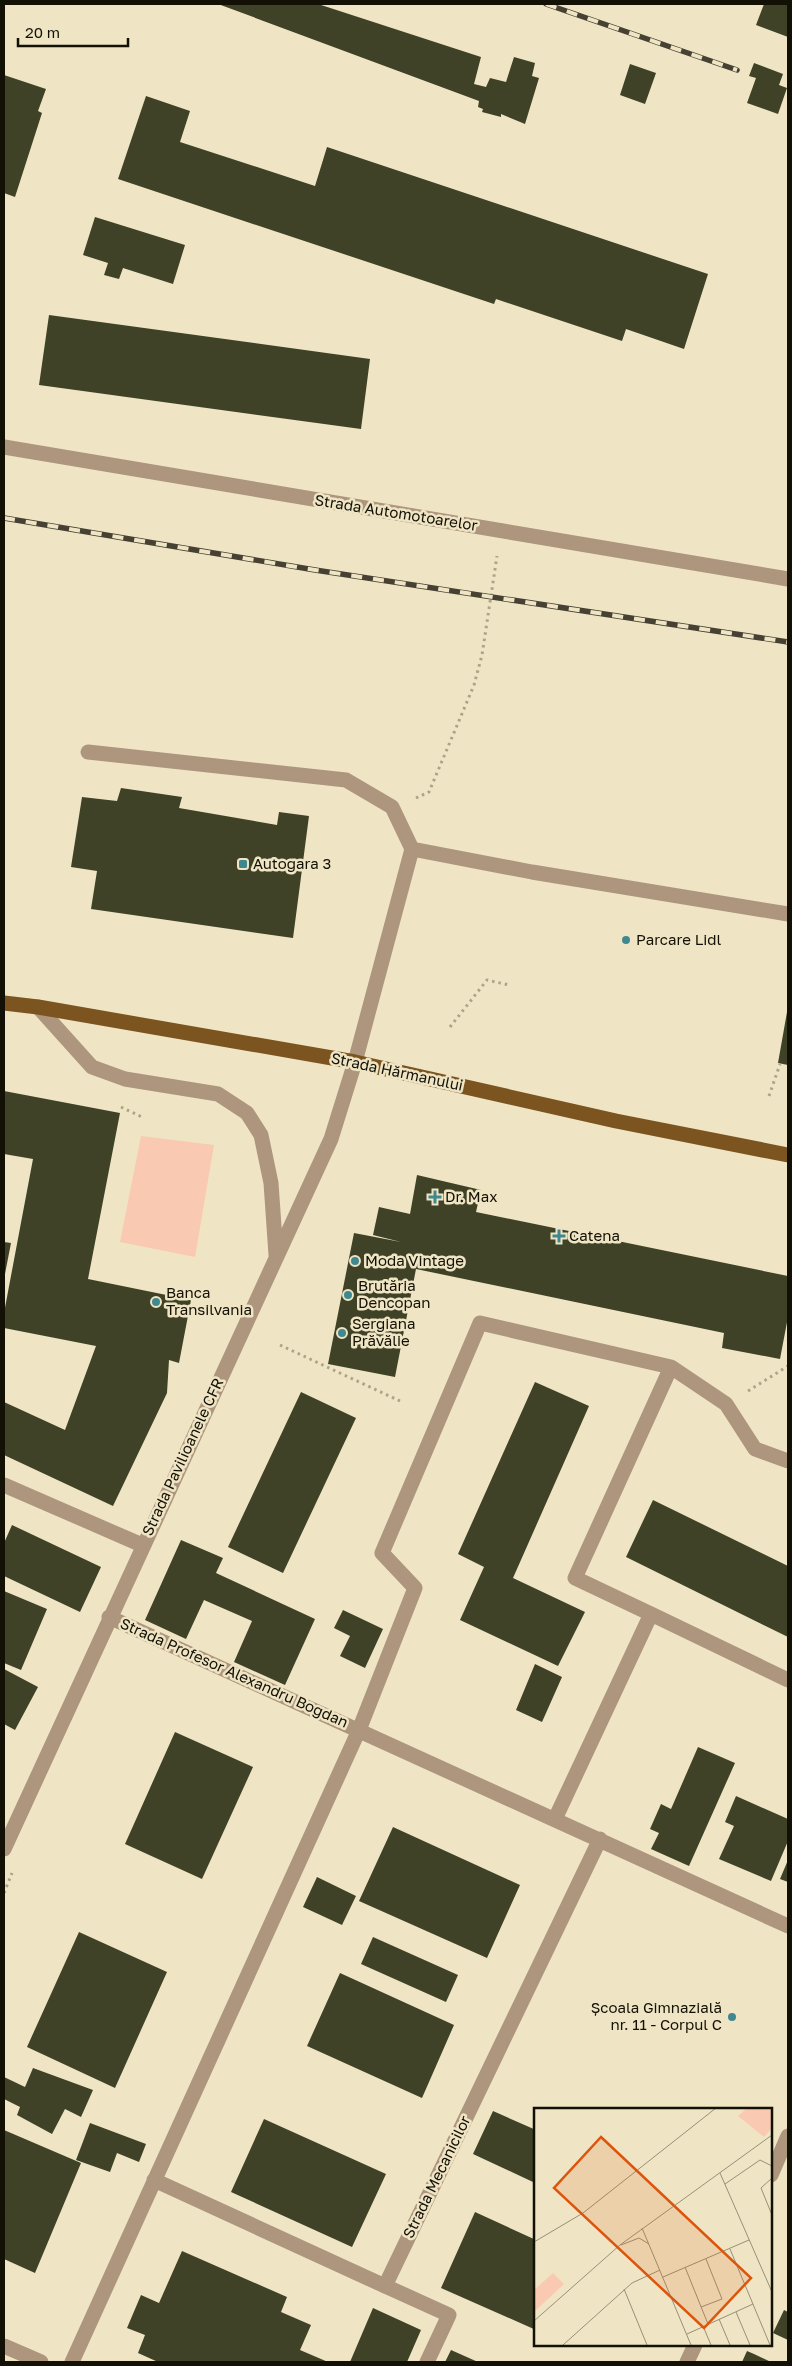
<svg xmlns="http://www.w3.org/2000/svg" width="792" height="2366" viewBox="0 0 792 2366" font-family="'Golos Text',sans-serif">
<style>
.green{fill:#f9c9b1}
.building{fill:#3f4227}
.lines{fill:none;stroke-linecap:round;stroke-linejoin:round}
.path{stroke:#aca48a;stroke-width:3;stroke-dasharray:2.5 4;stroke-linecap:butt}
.lane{stroke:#ad967d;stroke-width:15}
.street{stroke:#ad967d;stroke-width:15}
.primary{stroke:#7b5420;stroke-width:15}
.rail-casing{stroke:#464132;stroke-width:5.5}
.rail{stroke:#efe5c5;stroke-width:4;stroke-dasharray:11;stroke-linecap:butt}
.poi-dot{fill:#40888f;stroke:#efe5c5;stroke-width:2}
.labels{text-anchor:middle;stroke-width:5;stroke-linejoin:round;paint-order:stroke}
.street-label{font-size:15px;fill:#131005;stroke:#efe5c5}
.poi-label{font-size:15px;fill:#131005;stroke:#efe5c5;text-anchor:start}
.inset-road{fill:none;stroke:#979078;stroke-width:1}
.view{fill:#dd550c;fill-opacity:0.15;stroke:#dd550c;stroke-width:2.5}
.inset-edge{fill:none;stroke:#131005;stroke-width:2.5}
</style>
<rect width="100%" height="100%" fill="#efe5c5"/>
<path class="green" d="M141,1136l73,9 -19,112 -75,-15z"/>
<path class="building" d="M218,4h100l163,53 -7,27 12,3 4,-9 16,4 8,-25 21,6 -3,13 7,2 -14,46 -24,-10v3l-19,-5 1,-3 -5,-2 1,-6z
M764,4h24v33l-32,-12z
M754,63l29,11 -4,11 8,3 -9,26 -31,-11 9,-25 -7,-2z
M630,64l26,9 -11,31 -25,-9z
M4,75l42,14 -8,22 4,2 -27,84 -11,-4z
M146,96l44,15 -10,31 135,44 12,-39 381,127 -24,75 -58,-20 -4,12 -126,-42 -2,5 -376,-125z
M95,217l90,28 -12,39 -50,-16 -4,11 -15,-4 4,-12 -25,-8z
M49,315l321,44 -9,70 -322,-44z
M121,788l61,9 -3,11 98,17 2,-13 30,4 -16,122 -202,-29 6,-38 -26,-4 11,-70 35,4z
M787,1012h1v53l-10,-2z
M4,1091l116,22 -32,166 103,21 -12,63 -10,-3 -2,33 -54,113 -109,-51v-53l61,28 31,-84 -92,-18v-15l29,-154 -29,-5z
M417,1175l64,15 -5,22 312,64v41l-8,42 -58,-11 2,-15 -308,-64 -21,108 -67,-13 26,-131 47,9 -28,-7 6,-28 31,7z
M4,1242l7,1 -6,31 -1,-1z
M535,1382l54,24 -76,172 72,34 -27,54 -98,-46 24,-53 -26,-13z
M301,1392l55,26 -73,155 -55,-26z
M653,1500l135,66v71l-162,-80z
M12,1525l89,42 -21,45 -76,-36v-33z
M181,1540l42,18 -7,15 99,46 -30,66 -51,-23 18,-41 -48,-21 -18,39 -41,-19z
M4,1591l43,18 -26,61 -17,-7z
M343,1610l40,19 -18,39 -25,-12 10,-20 -16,-8z
M535,1664l27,13 -20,45 -26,-12z
M4,1669l34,18 -23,43 -11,-6z
M175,1732l78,35 -51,112 -77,-35z
M698,1747l37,16 -46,103 -38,-17 8,-16 -9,-4 11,-25 10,5z
M736,1796l52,23v22l-17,40 -52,-22 15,-33 -9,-4z
M393,1827l127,58 -33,73 -128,-57z
M788,1860v22l-8,-3z
M317,1877l39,19 -14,29 -39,-18z
M79,1932l88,40 -52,116 -88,-41z
M373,1937l85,38 -12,27 -85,-38z
M340,1973l114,52 -32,73 -115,-52z
M33,2068l60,22 -12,27 -16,-8 -13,25 -35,-19 3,-8 -16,-8v-22l21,10z
M493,2111l43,19v47l-3,5 -60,-28z
M264,2119l122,55 -34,73 -121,-55z
M90,2123l56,21 -7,18 -22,-9 -7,19 -34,-12z
M4,2130l77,33 -46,110 -31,-14z
M475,2212l61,28v90l-95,-42z
M182,2251l105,46 -6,15 30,13 -11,25 28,12h-170l-20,-9 7,-18 -18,-7 14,-33 18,8z
M373,2308l48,22 -14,32h-57z
M784,2310l4,2v28l-15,-7z
M451,2350l27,12h-33z
M747,2351l7,3 17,8h-29z"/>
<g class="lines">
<path class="path" d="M416,798l13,-6 45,-107 8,-30 15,-99
M450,1027l37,-47 22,5
M769,1096l11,-32
M121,1107l23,11
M280,1345l120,56
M748,1391l40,-25
M4,1893l8,-20"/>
<path class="lane" d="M88,752l258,28 46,27 20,42
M355,1062l57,-213 120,23 256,42
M651,1614l137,66
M359,1730l56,-142 -33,-35 98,-230 191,44 55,37 29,45 33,12
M555,1819l96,-205 -76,-36 96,-211
M385,2286l64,29 -22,47"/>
<path class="street" d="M4,447l784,132
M38,1007l54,60 33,12 93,15 29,19 14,22 10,48 5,72
M4,1485l138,60
M109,1617l679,309
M4,1849l327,-710 24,-77
M771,2175l17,-39
M154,2180l231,106 215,-447
M4,2346l37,16
M72,2362l287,-632
M687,2362l8,-17"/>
<path class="primary" d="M4,1003l34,4 317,55 261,59 172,34"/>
<g class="rail-casing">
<path id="rail" d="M546,4l191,66
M4,518l311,52 473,72"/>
</g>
<use href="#rail" class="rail"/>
</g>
<g class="poi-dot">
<rect x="238" y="859" width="10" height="10" rx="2.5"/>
<circle cx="626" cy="940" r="5"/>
<path d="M432.5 1189.5h5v5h5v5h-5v5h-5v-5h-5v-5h5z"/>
<path d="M556.5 1228.5h5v5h5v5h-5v5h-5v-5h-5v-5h5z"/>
<circle cx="355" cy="1261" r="5"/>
<circle cx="348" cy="1295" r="5"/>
<circle cx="156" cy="1302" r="5"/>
<circle cx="342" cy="1333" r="5"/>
<circle cx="732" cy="2017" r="5"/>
</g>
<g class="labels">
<g class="street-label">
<text transform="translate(396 513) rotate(9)" y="5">Strada Automotoarelor</text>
<text transform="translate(397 1072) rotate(12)" y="5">Strada Hărmanului</text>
<text transform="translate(183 1457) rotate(-65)" y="5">Strada Pavilioanele CFR</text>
<text transform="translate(234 1673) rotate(24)" y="5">Strada Profesor Alexandru Bogdan</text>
<text transform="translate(437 2177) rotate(-64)" y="5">Strada Mecanicilor</text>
</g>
<g class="poi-label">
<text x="253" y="869">Autogara 3</text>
<text x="636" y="945">Parcare Lidl</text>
<text x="445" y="1202">Dr. Max</text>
<text x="569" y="1241">Catena</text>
<text x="365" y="1266">Moda Vintage</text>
<text x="358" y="1291">Brutăria<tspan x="358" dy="17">Dencopan</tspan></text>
<text x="166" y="1298">Banca<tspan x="166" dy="17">Transilvania</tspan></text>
<text x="352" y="1329">Sergiana<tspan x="352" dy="17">Prăvălie</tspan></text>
<text x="722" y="2013" text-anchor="end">Școala Gimnazială<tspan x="722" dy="17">nr. 11 - Corpul C</tspan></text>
</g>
</g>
<g transform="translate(534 2108)">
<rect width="238" height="238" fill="#efe5c5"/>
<path d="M213,0h24v21l-7,8 -26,-21zM19,165l11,11 -30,28v-22z" fill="#f9c9b1"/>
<path class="inset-road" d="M186,65l52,119M238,70l-11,10 11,27M191,76l35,-24 12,6M108,120l49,117M0,134l49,-29 133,-105M87,137l18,-7 10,6M196,141l40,96M151,159l23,57M129,169l86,-37M90,181l23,56M167,199l21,-8 -16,-40M202,204l14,33M185,211l11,26M0,213l86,-76 152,-110M169,218l8,19M153,226l66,-30M29,237l69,-62 28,-13"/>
<path class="view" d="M67,29l150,141 -47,50 -150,-140z"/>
<rect width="238" height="238" class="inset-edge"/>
</g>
<rect width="792" height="2366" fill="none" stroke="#131005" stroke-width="10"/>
<path d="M18 38v8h110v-8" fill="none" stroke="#131005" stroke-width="2.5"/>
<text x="25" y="38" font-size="15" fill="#131005" stroke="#efe5c5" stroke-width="4" paint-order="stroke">20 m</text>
</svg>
